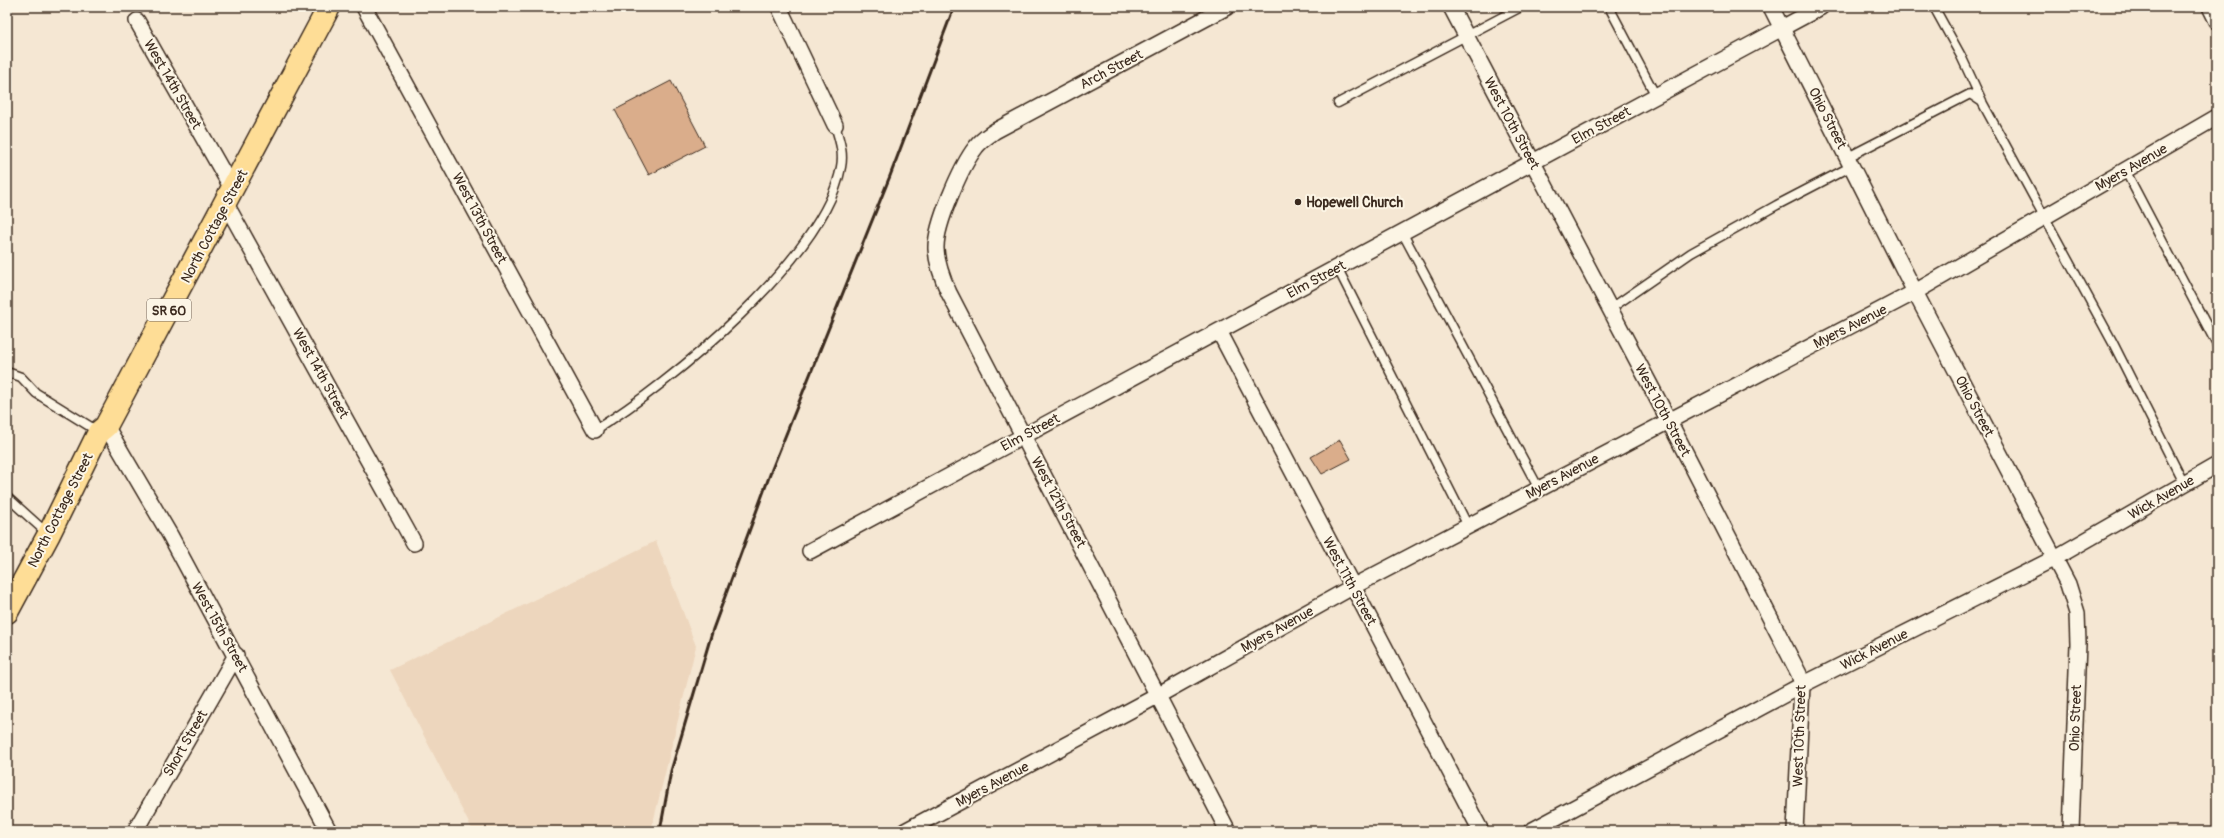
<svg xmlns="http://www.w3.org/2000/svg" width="2224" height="838" viewBox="0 0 2224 838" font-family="Pangolin,sans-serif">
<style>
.built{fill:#edd6bd}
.building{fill:#daad8b;stroke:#3b2a1e}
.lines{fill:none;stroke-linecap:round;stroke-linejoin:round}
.lane-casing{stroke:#3b2a1e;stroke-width:11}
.street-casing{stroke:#3b2a1e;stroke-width:18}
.primary-casing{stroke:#3b2a1e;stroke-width:25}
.lane{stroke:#fcf5e5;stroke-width:8}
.street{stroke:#fcf5e5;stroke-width:15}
.primary{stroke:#fedd96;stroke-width:22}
.rail{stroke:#3b2a1e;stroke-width:3}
.poi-dot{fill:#3b2a1e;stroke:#fcf5e5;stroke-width:1.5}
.labels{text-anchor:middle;stroke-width:4;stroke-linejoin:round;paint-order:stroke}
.shield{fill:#fcf5e5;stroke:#75675a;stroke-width:1}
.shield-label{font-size:13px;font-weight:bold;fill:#3b2a1e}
.street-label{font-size:14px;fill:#3b2a1e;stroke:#fcf5e5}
.poi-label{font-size:14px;font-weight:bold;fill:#3b2a1e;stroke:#fcf5e5;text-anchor:start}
</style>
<rect width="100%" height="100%" fill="#f5e7d3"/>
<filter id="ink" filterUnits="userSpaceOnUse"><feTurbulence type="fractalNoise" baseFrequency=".025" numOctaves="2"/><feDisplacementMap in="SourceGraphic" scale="8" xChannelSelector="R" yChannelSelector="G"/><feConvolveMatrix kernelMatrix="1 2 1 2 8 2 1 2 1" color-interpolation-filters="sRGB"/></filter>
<g filter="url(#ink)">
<path class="built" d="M656,541l40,105 -45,185h-178l-83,-161z"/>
<path class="building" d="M671,81l34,65 -56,29 -34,-65z
M1340,440l11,19 -29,15 -11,-17z"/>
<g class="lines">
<g class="lane-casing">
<path id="lane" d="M1609,7l47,89
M1934,7l27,49 21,45
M1338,103l183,-96
M1848,157l122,-63 12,8 131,241 71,141
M2125,170l92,175
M1402,232l137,257
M1337,267l131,259
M1610,309l81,-56 86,-48 75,-39
M7,372l14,5 15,16 63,39
M595,430c75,-46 230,-173 246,-263 3,-15 -2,-28 -6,-42
M7,497l41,37"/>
</g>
<g class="street-casing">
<path id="street" d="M364,7l231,423
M779,7l56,118
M1227,7l-232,124c-7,5 -14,9 -19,16 -15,19 -41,79 -40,102 1,16 7,31 13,44l279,538
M1451,7l218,414 130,253 3,11 -7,146
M1771,7l144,285 153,292 9,29 1,31 -7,187
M2210,7l7,14
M137,21l96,169
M226,204l188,339
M1219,331l262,500
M106,426l64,109 159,296
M810,551l1011,-544
M135,831l101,-176
M905,831l254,-136 195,-109 561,-294 302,-175
M1531,831l271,-146 253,-127 162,-93"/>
</g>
<g class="primary-casing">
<path id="primary" d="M7,612l42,-78 50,-102 7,-6 223,-419"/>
</g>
<use href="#lane" class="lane"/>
<use href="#street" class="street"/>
<use href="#primary" class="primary"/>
<path class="rail" d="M660,831l11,-60 42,-142 59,-160 118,-293 64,-169"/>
</g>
</g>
<circle class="poi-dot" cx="1298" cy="202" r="4"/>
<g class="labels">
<rect class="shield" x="147" y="299" width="44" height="22" rx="3"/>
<g class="shield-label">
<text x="169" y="315">SR 60</text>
</g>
<g class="street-label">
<text transform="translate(1111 69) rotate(-28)" y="5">Arch Street</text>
<text transform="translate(173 84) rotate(60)" y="5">West 14th Street</text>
<text transform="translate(1828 118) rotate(63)" y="5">Ohio Street</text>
<text transform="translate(1512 123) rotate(62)" y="5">West 10th Street</text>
<text transform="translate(1601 125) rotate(-28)" y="5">Elm Street</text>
<text transform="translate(2131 167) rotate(-30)" y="5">Myers Avenue</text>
<text transform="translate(480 218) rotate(62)" y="5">West 13th Street</text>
<text transform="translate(214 226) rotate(-62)" y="5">North Cottage Street</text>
<text transform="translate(1316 279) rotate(-28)" y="5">Elm Street</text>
<text transform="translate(1850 326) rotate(-27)" y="5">Myers Avenue</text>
<text transform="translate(321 373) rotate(61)" y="5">West 14th Street</text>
<text transform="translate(1975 406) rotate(62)" y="5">Ohio Street</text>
<text transform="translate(1663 410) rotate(62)" y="5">West 10th Street</text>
<text transform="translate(1030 432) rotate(-28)" y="5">Elm Street</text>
<text transform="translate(1562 476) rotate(-28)" y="5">Myers Avenue</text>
<text transform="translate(2161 497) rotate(-30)" y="5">Wick Avenue</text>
<text transform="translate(1059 502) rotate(62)" y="5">West 12th Street</text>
<text transform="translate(60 510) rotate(-63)" y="5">North Cottage Street</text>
<text transform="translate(1350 581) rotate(62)" y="5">West 11th Street</text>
<text transform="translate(220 627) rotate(61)" y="5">West 15th Street</text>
<text transform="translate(1277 629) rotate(-29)" y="5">Myers Avenue</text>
<text transform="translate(1874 649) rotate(-27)" y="5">Wick Avenue</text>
<text transform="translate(2075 718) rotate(-88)" y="5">Ohio Street</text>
<text transform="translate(1799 736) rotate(-88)" y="5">West 10th Street</text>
<text transform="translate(185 743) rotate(-60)" y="5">Short Street</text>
<text transform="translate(992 784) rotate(-28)" y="5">Myers Avenue</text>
</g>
<g class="poi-label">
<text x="1306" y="207">Hopewell Church</text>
</g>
</g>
<rect width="2224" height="838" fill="none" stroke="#fcf5e5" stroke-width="24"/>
<rect x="12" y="12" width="2200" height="814" fill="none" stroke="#3b2a1e" stroke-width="1.5" filter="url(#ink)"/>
</svg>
